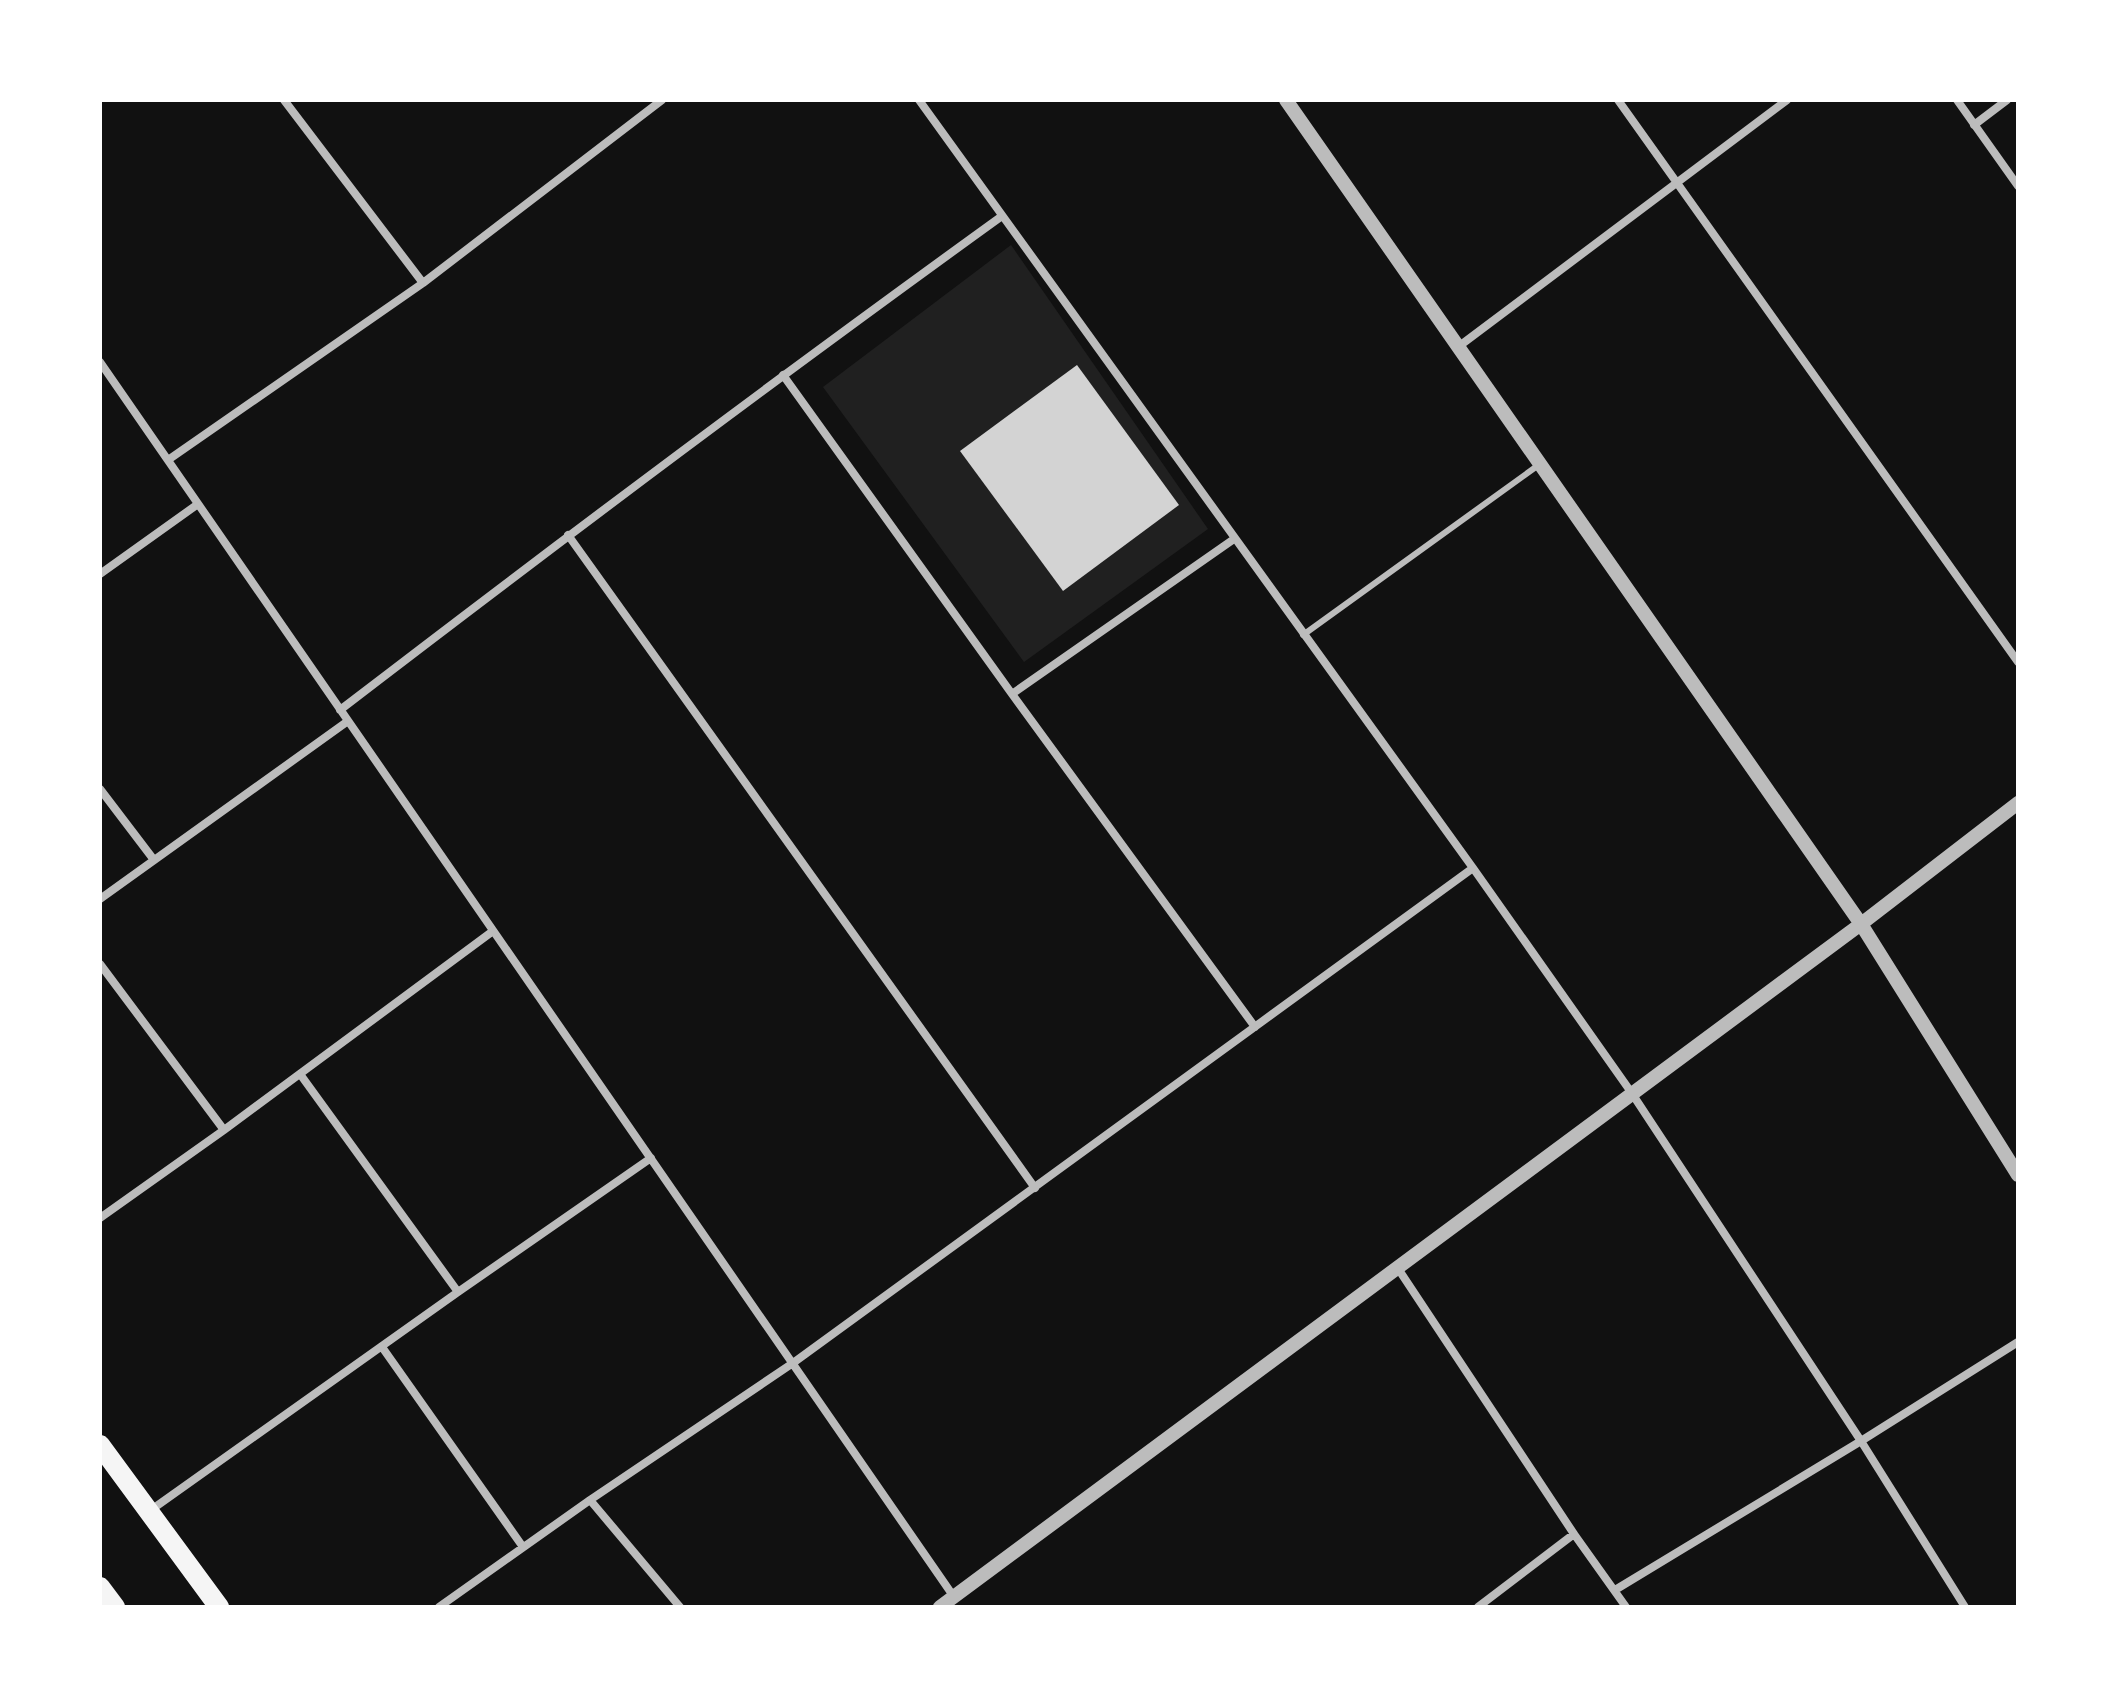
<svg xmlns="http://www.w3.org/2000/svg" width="2118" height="1707" viewBox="0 0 2118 1707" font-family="Figtree,sans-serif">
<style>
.green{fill:#202020}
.building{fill:#d3d3d3}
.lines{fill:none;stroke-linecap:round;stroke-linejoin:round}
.service{stroke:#bcbcbc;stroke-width:6}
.minor{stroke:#bcbcbc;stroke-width:8}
.tertiary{stroke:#bcbcbc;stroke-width:14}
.primary{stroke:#f5f5f5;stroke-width:20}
</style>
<rect width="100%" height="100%" fill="#111"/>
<path class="green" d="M1011,245l197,284 -184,133 -201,-275z"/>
<path class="building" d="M1077,365l102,140 -116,86 -103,-140z"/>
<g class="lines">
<path class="service" d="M1303,635l237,-171"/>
<path class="minor" d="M284,100l139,183
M919,100l554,768 158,224 230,349 104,166
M1618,100l400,562
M1957,100l61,86
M1974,125l33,-25
M1458,347l329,-247
M100,362l854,1235
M783,375l229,319 243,333
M168,460l255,-177 239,-183
M568,535l467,653
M100,574l98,-70
M1012,694l222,-155
M340,710c219,-168 439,-333 662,-494
M100,789l54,71
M100,899l248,-178
M100,964l124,166
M300,1074l158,218
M100,1218l124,-88 269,-199
M1397,1267l177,267 52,73
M382,1347l141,200
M590,1500l90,107
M151,1510l307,-218 193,-134
M1615,1590l246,-149 157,-99
M439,1607l151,-107 203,-137 680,-495
M1478,1607l96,-73"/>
<path class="tertiary" d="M1286,100l575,824 157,251
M940,1607l921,-683 157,-121"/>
<path class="primary" d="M100,1445l119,162
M100,1587l15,20"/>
</g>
<rect width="2118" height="1707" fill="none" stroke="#ffffff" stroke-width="204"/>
</svg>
